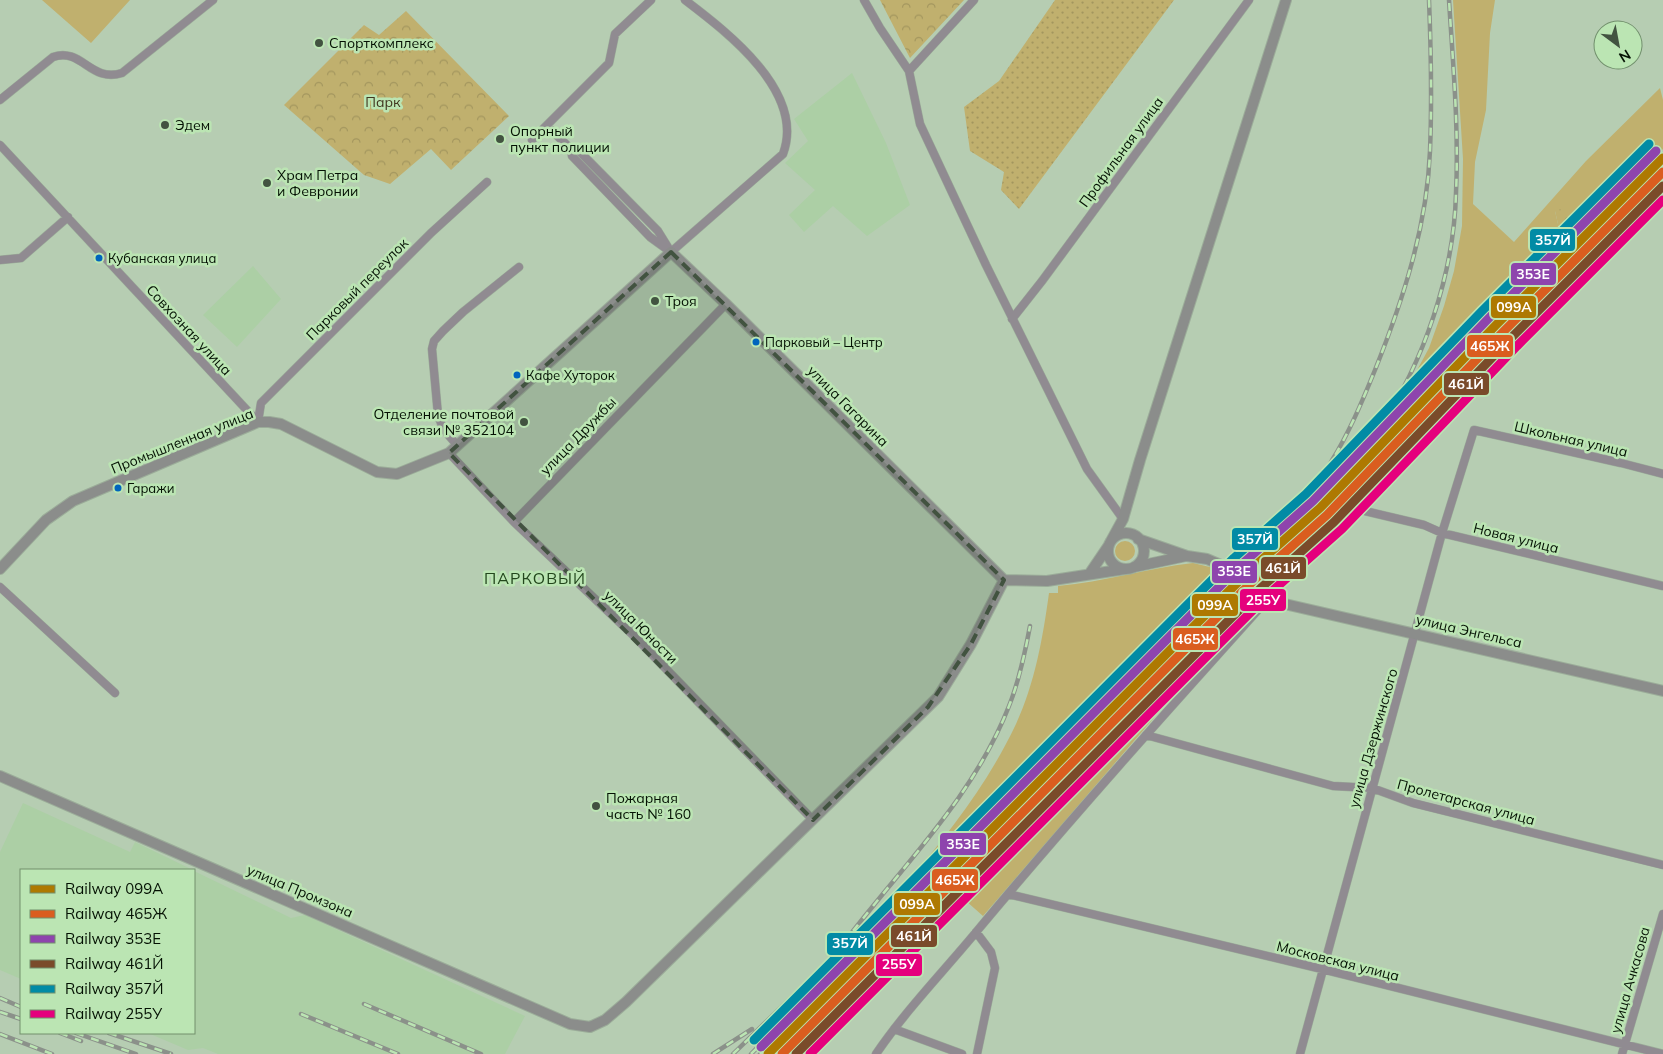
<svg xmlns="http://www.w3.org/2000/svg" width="1663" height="1054" viewBox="0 0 1663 1054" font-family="Mulish,sans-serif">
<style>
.built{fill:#accfa5}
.grass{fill:#c0b06e;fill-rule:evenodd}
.forest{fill:url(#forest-crowns)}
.garden{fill:url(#garden-dots)}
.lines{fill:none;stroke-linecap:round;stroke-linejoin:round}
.minor-casing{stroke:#9bac99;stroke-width:9}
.major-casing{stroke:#9bac99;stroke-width:12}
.minor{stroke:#908b91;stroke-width:8}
.major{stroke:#8b8d8b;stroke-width:10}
.rail-casing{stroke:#8b918a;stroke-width:4.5}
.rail{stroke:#bbe5b3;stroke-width:2.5;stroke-dasharray:8;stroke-linecap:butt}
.rail-1-casing{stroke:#bbe5b3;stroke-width:12}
.rail-2-casing{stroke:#bbe5b3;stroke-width:12}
.rail-3-casing{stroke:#bbe5b3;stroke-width:12}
.rail-4-casing{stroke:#bbe5b3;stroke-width:12}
.rail-5-casing{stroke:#bbe5b3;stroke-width:12}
.rail-6-casing{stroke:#bbe5b3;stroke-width:12}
.rail-1{stroke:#ae7901;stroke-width:9}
.rail-2{stroke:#da5d1f;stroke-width:9}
.rail-3{stroke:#8e44ad;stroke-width:9}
.rail-4{stroke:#7a4b2a;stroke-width:9}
.rail-5{stroke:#018ba5;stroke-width:9}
.rail-6{stroke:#e5007d;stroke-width:9}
.marked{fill:#425340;fill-opacity:0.2;stroke:#425340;stroke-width:4;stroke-dasharray:10 6;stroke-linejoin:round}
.poi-dot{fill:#425340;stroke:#bbe5b3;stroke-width:2}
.bus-dot{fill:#0065bd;stroke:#bbe5b3;stroke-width:2}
.labels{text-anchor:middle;stroke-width:5;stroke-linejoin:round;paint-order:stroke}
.bus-label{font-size:13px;fill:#041103;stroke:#bbe5b3;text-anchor:start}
.poi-label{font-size:14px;fill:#041103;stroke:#bbe5b3;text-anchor:start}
.park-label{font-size:14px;fill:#423620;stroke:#bbe5b3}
.street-label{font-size:14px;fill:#041103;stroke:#bbe5b3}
.quarter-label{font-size:16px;letter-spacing:1px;fill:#23471d;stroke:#bbe5b3}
.line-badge{stroke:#bbe5b3;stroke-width:2}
.badge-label{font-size:14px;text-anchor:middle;font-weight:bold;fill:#fff}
</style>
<defs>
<pattern id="forest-crowns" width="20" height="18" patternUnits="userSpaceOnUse" patternTransform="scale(1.25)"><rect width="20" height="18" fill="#c0b06e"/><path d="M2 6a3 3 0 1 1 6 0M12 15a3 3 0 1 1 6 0" fill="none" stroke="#a3965e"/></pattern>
<pattern id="garden-dots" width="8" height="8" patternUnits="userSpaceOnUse" patternTransform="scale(1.25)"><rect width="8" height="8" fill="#c0b06e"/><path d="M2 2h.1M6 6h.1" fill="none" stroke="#a3965e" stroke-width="1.8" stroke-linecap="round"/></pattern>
</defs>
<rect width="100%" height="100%" fill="#b6cdb2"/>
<path class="built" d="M852,73l34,70 24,62 -43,31 -34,-30 -29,26 -15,-17 26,-25 -30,-27 23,-22 -14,-22z
M253,266l28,33 -44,48 -34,-32z
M23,803l107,49 5,-10 58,28h-172v109l-21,-9v-118z
M194,871l97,47 14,-3 220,101 -20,38h-287l-15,-6 -15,2 -40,-17h46z"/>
<path class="grass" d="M42,0h88l-39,43z
M1453,0h42l-5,33 -4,77 -11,52 -2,42 41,38 72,-81 74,-73 3,12v49l-129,129 -152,157 47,-87 15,-42 10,-35 8,-45 1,-67zM1555,211l31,8 -26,29 -2,-24z
M1115 551a10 10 0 1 1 20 0a10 10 0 1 1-20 0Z
M1193,563l25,6 13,12 -416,411c68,-87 153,-166 201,-268 19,-41 27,-87 33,-131h9v-7c46,-4 89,-18 135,-23z
M1240,590l12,9 1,6 -6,8 -63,70 -201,233 -35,-31 203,-201z"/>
<path class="forest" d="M880,0h84l-54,58z
M406,11l103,105 -58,54 -20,-21 -41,35 -26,-9 -80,-70 80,-80 15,10z
M1573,205l13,14 -26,29 -2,-24 -3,-13z"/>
<path class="garden" d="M1055,0h119l-155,209 -18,-19 3,-18 -34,-21 -6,-44 35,-26z"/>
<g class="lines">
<g class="minor-casing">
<path id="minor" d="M864,0l16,28 29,43 11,53 66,141 62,125 39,79 36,50
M909,71l65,-71
M0,100l53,-43c29,-10 37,26 69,16l91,-73
M547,126l24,23 7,1 80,81 13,21
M532,140l77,-77 6,-29 36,-34
M0,145l258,277
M571,149l1,7 78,81 18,13
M671,252l112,-98c23,-62 -56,-122 -98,-154
M0,260l21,-2 47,-41
M1012,319l30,-38 207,-281
M258,422l3,-19 170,-170 56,-51
M458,446c-9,-10 -16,-17 -20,-31l-6,-66 2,-8 9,-10 20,-19 56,-45
M449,453l65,69 121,115 178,183
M1365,511l59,14 18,8 221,53
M514,522l212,-218
M0,587l115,106
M1146,735l187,51 39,2 41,15 250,62
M1008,894l314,75 341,85
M976,932l15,20 4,16 -18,86
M894,1029l68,25
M876,1054c30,-44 67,-82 101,-123 94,-113 192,-222 290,-331
M1300,1054l142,-521 32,-103 147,33 42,11
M1622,1054l41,-140"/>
</g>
<g class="major-casing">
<path id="major" d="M1108 551a18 18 0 1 1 36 0a18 18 0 1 1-36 0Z
M1138,539l49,17 20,3 14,6 27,25 19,10 396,91
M1111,541l12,-22 17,-59 146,-460
M1134,567l52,-11
M0,569l46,-49 27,-19 185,-79h11l12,2 96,48 20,2 52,-21 222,-201 55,52 278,276
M1090,573l19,-28
M1004,580l43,1 78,-12
M0,776l570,248 20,3 15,-7 21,-18 312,-305 33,-53 33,-64"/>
</g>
<use href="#minor" class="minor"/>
<use href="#major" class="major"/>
<g class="rail-casing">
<path id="rail" d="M1285,536c33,-34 67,-68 94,-108 45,-65 75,-155 77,-235 3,-64 -3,-129 -7,-193
M0,998l21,9
M364,1004l117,50
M0,1012l21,7
M301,1014l97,40
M60,1033l21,8
M76,1033l60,21
M109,1033l62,21
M0,1034l52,20
M713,1054l39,-25
M733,1054l66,-64
M751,1054c39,-39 72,-85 106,-128 55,-70 119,-135 152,-220 10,-25 16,-53 21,-80
M760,1054l513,-513c20,-25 42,-51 58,-79 18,-29 31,-60 44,-92 28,-70 52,-143 55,-219 2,-50 1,-101 -1,-151
M788,1054l15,-22 21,-26 334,-335"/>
</g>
<use href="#rail" class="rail"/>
<g class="rail-1-casing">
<path id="rail-1" d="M768,1054l480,-482 72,-64 176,-183 167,-167"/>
</g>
<g class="rail-2-casing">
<path id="rail-2" d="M782,1054l473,-475 72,-64 176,-183 160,-160"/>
</g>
<g class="rail-3-casing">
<path id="rail-3" d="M761,1047l480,-482 72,-64 176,-183 167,-167"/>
</g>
<g class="rail-4-casing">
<path id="rail-4" d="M796,1054l466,-467 72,-65 176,-183 153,-153"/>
</g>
<g class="rail-5-casing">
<path id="rail-5" d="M754,1040l480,-482 72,-64 176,-183 167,-167"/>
</g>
<g class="rail-6-casing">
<path id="rail-6" d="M810,1054l459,-460 73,-65 175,-183 146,-146"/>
</g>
<use href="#rail-1" class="rail-1"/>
<use href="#rail-2" class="rail-2"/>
<use href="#rail-3" class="rail-3"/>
<use href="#rail-4" class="rail-4"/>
<use href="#rail-5" class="rail-5"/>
<use href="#rail-6" class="rail-6"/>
</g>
<path class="marked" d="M671,252l333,328 -33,64 -43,63 -115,113 -364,-367z"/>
<g class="poi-dot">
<circle cx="319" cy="43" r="5"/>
<circle cx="165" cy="125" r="5"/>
<circle cx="500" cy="139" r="5"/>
<circle cx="267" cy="183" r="5"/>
<circle cx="655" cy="301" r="5"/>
<circle cx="524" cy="422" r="5"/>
<circle cx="596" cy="806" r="5"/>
</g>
<g class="bus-dot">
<circle cx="99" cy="258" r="4.5"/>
<circle cx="756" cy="342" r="4.5"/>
<circle cx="517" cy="375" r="4.5"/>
<circle cx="118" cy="488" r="4.5"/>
</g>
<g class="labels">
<g class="bus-label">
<text x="108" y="263">Кубанская улица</text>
<text x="765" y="347">Парковый – Центр</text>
<text x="526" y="380">Кафе Хуторок</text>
<text x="127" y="493">Гаражи</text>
</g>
<g class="poi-label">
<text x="329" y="48">Спорткомплекс</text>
<text x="175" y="130">Эдем</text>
<text x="510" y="136">Опорный<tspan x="510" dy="16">пункт полиции</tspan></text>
<text x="277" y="180">Храм Петра<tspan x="277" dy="16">и Февронии</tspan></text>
<text x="665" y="306">Троя</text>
<text x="514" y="419" text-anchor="end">Отделение почтовой<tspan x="514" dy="16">связи № 352104</tspan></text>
<text x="606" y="803">Пожарная<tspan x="606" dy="16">часть № 160</tspan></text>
</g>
<g class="park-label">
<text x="383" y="107">Парк</text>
</g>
<g class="street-label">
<text transform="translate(1121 152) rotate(-54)" y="5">Профильная улица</text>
<text transform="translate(357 289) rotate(-45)" y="5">Парковый переулок</text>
<text transform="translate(189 330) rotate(47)" y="5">Совхозная улица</text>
<text transform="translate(848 406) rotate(45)" y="5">улица Гагарина</text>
<text transform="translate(578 436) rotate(-46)" y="5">улица Дружбы</text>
<text transform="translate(1571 439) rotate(13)" y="5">Школьная улица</text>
<text transform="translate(182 441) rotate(-22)" y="5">Промышленная улица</text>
<text transform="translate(1516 538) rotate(14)" y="5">Новая улица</text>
<text transform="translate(641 627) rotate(45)" y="5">улица Юности</text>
<text transform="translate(1469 631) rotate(13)" y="5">улица Энгельса</text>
<text transform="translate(1373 738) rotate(-74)" y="5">улица Дзержинского</text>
<text transform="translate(1466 802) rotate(15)" y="5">Пролетарская улица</text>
<text transform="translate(300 891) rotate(23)" y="5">улица Промзона</text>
<text transform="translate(1338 961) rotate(14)" y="5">Московская улица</text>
<text transform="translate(1630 980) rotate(-74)" y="5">улица Ачкасова</text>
</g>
<g class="quarter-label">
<text x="535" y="584">ПАРКОВЫЙ</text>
</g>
</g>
<g class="line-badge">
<rect x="1529" y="228" width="47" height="24" rx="5" fill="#018ba5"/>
<rect x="1510" y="262" width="47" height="24" rx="5" fill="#8e44ad"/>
<rect x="1490" y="295" width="47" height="24" rx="5" fill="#ae7901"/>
<rect x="1466" y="334" width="48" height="24" rx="5" fill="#da5d1f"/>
<rect x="1443" y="372" width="47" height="24" rx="5" fill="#7a4b2a"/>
<rect x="1231" y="527" width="48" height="24" rx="5" fill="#018ba5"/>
<rect x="1260" y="556" width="47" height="24" rx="5" fill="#7a4b2a"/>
<rect x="1211" y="560" width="47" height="24" rx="5" fill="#8e44ad"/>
<rect x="1239" y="588" width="48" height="24" rx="5" fill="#e5007d"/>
<rect x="1191" y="593" width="48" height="24" rx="5" fill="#ae7901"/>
<rect x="1172" y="627" width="47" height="24" rx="5" fill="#da5d1f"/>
<rect x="939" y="832" width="48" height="24" rx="5" fill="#8e44ad"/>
<rect x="931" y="868" width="48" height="24" rx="5" fill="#da5d1f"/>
<rect x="893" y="892" width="48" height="24" rx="5" fill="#ae7901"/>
<rect x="890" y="924" width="48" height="24" rx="5" fill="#7a4b2a"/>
<rect x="826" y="932" width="48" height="24" rx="5" fill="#018ba5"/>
<rect x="875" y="953" width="48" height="24" rx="5" fill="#e5007d"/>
</g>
<g class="badge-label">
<text x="1553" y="245">357Й</text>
<text x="1533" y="279">353Е</text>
<text x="1514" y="312">099А</text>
<text x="1490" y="351">465Ж</text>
<text x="1466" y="389">461Й</text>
<text x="1255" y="544">357Й</text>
<text x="1283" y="573">461Й</text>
<text x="1234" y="576">353Е</text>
<text x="1263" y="605">255У</text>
<text x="1215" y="610">099А</text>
<text x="1195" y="644">465Ж</text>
<text x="963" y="849">353Е</text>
<text x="955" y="885">465Ж</text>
<text x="917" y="909">099А</text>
<text x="914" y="941">461Й</text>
<text x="850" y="948">357Й</text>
<text x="899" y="969">255У</text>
</g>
<rect x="20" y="869" width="175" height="165" fill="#bbe5b3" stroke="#72906d"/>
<rect x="30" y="885" width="25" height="8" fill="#ae7901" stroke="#72906d"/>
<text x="65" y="894" font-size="15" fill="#041103">Railway 099А</text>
<rect x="30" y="910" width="25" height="8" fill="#da5d1f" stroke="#72906d"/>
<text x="65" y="919" font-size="15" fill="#041103">Railway 465Ж</text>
<rect x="30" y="935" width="25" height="8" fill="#8e44ad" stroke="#72906d"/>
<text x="65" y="944" font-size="15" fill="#041103">Railway 353Е</text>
<rect x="30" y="960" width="25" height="8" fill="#7a4b2a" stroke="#72906d"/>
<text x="65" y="969" font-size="15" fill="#041103">Railway 461Й</text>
<rect x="30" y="985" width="25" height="8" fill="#018ba5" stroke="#72906d"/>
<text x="65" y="994" font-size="15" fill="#041103">Railway 357Й</text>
<rect x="30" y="1010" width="25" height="8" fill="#e5007d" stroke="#72906d"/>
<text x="65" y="1019" font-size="15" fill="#041103">Railway 255У</text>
<g transform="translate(1618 45) rotate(148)"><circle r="24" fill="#bbe5b3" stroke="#72906d"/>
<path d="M0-4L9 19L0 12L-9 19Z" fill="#425340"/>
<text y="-8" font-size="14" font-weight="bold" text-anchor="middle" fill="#041103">N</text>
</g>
</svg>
